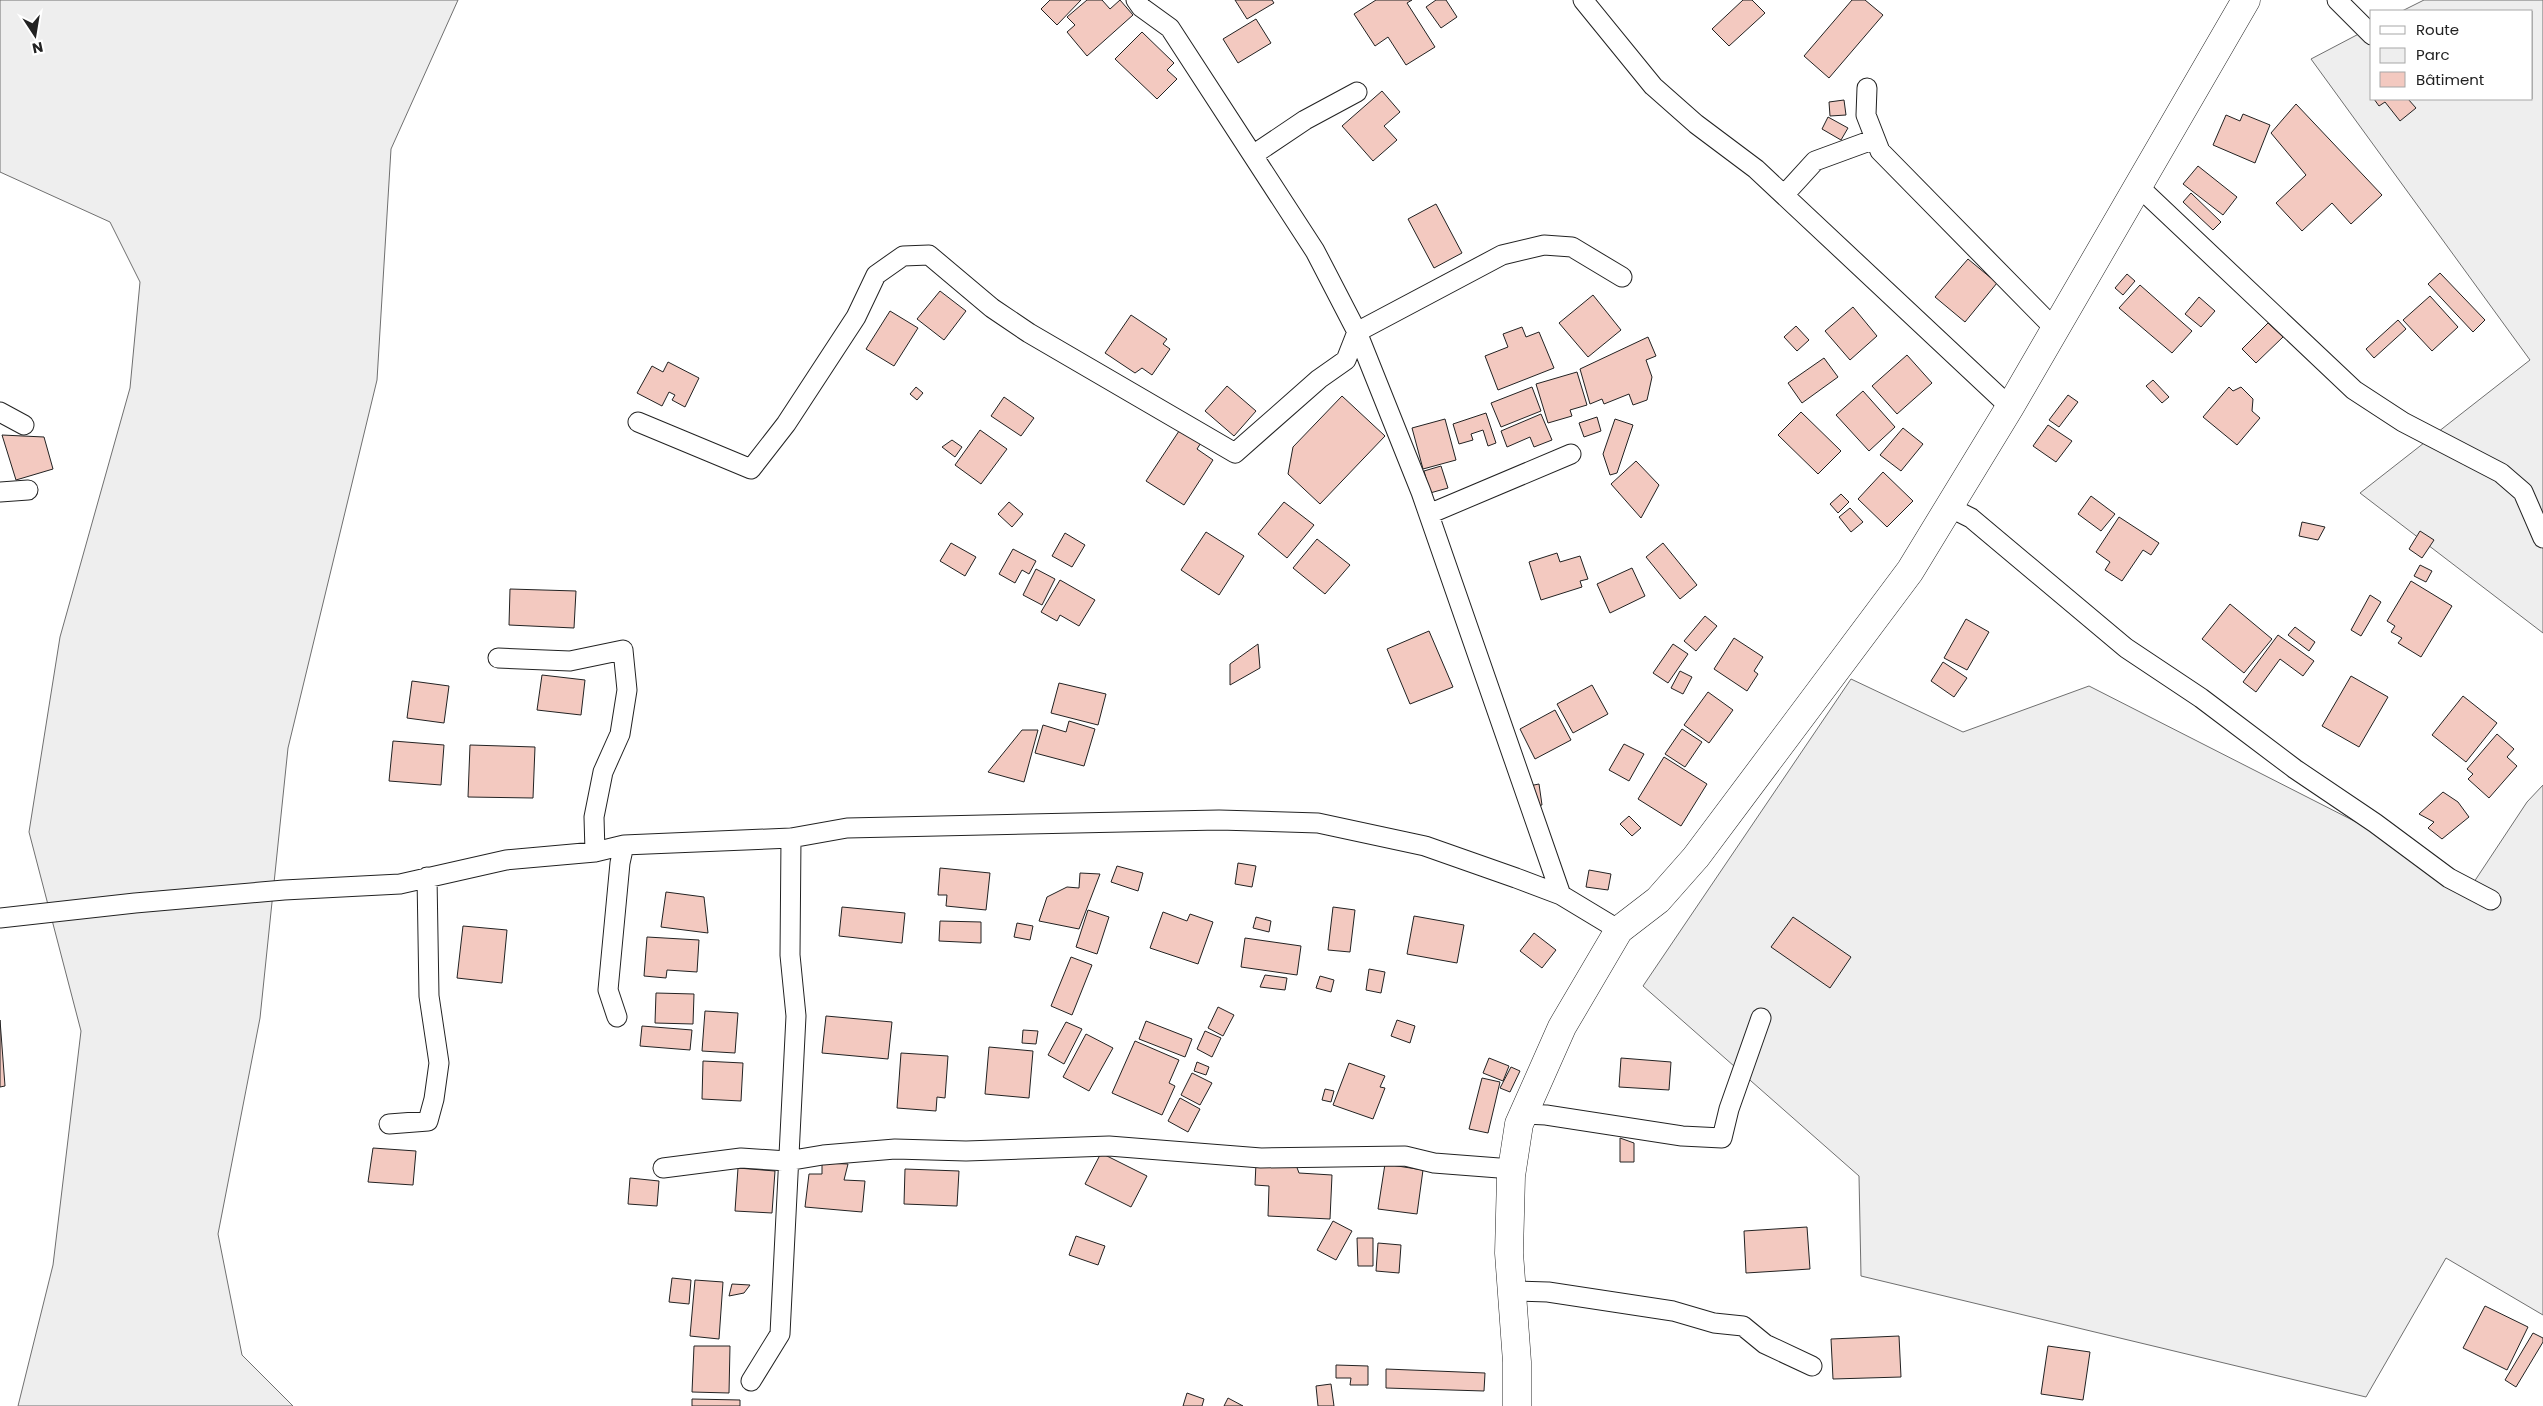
<svg xmlns="http://www.w3.org/2000/svg" width="2543" height="1406" viewBox="0 0 2543 1406" font-family="Poppins,sans-serif">
<style>
.green{fill:#eee;stroke:#6f6f6f}
.building{fill:#f3c9c0;stroke:#222}
.lines{fill:none;stroke-linecap:round;stroke-linejoin:round}
.street-casing{stroke:#222;stroke-width:21}
.secondary-casing{stroke:#222;stroke-width:29}
.street{stroke:#fff;stroke-width:19}
.secondary{stroke:#fff;stroke-width:28}
</style>
<rect width="100%" height="100%" fill="#fff"/>
<path class="green" d="M0,0h458l-67,149 -14,231 -89,368 -28,270 -42,216 24,121 51,51h-275l35,-141 28,-234 -52,-199 31,-195 70,-249 10,-106 -30,-60 -110,-50z
M2424,0h119v633l-183,-140 170,-133 -219,-301 61,-32v72h160v-88h-130z
M1851,679l112,53 126,-46 385,196 53,-80 16,-17v530l-97,-57 -80,139 -505,-121 -2,-100 -216,-190z"/>
<path class="building" d="M1050,0h31l-24,25 -16,-16z
M1087,0h15l8,9 10,-9 13,15 -46,41 -20,-24 8,-7 -8,-8z
M1235,0h37l2,3 -27,16z
M1376,0h36l-5,3 28,44 -29,18 -18,-28 -13,9 -21,-32z
M1436,0h10l11,17 -16,11 -15,-21z
M1743,0h9l13,13 -36,33 -17,-17z
M1852,0h13l18,15 -54,63 -25,-22z
M1256,19l15,24 -33,20 -15,-24z
M1142,32l32,31 -7,7 10,9 -20,20 -42,-40z
M1382,91l18,21 -16,14 13,14 -24,21 -31,-35z
M2374,99h34l8,9 -16,13 -15,-19 -6,4z
M1844,100l2,15 -16,1 -1,-14z
M2296,104l86,91 -31,29 -19,-21 -30,28 -26,-28 30,-28 -35,-42z
M2243,114l27,11 -15,38 -42,-18 13,-30 14,6z
M1828,117l20,11 -7,12 -19,-11z
M2198,166l39,31 -14,18 -40,-31z
M2191,193l30,29 -8,8 -30,-28z
M1436,204l26,49 -28,15 -26,-49z
M1968,259l29,24 -32,39 -30,-25z
M2440,273l45,47 -12,12 -45,-48z
M2127,274l8,7 -12,14 -8,-7z
M2140,285l52,46 -20,22 -53,-45z
M940,291l26,20 -22,29 -27,-21z
M1593,295l28,35 -33,27 -29,-34z
M2430,296l28,31 -26,24 -29,-31z
M2199,297l16,14 -14,16 -16,-13z
M1853,307l24,29 -27,24 -25,-29z
M890,311l28,17 -24,38 -28,-17z
M1131,315l36,24 -4,5 7,5 -18,26 -10,-7 -7,5 -30,-20z
M2398,320l8,9 -32,29 -8,-9z
M2268,323l15,14 -27,26 -14,-14z
M1796,326l13,14 -12,11 -13,-14z
M1522,327l4,10 13,-5 15,36 -56,22 -13,-34 23,-9 -5,-13z
M1648,337l8,19 -10,4 6,17 -5,23 -14,5 -4,-11 -25,10 -2,-5 -12,5 -10,-35z
M1907,355l25,28 -35,31 -25,-28z
M1824,358l14,19 -36,26 -14,-20z
M668,362l31,16 -14,29 -13,-7 3,-5 -6,-3 -7,14 -25,-13 15,-27 11,6z
M1577,372l10,33 -17,5 2,6 -24,7 -12,-39z
M2153,380l16,17 -7,6 -16,-17z
M1227,386l29,25 -22,25 -29,-25z
M916,387l7,6 -6,7 -7,-6z
M1532,387l9,24 -40,16 -10,-24z
M2229,387l4,4 8,-4 12,12 -1,12 8,7 -23,27 -34,-28z
M1863,391l32,36 -26,24 -33,-36z
M2068,395l10,7 -19,25 -10,-7z
M1342,396l43,40 -65,68 -32,-30 5,-27z
M1004,397l30,21 -13,18 -30,-20z
M1801,412l40,39 -23,23 -40,-39z
M1486,413l10,30 -8,3 -5,-16 -12,4 2,6 -14,4 -6,-20z
M1541,414l11,26 -18,7 -4,-10 -23,10 -6,-16z
M1597,417l4,14 -17,6 -5,-14z
M1445,419l11,41 -33,9 -11,-41z
M1615,419l18,6 -16,48 -7,2 -7,-21z
M1183,425l21,13 -7,11 16,11 -29,45 -38,-24z
M2048,425l24,16 -16,21 -23,-16z
M1903,428l20,16 -22,27 -21,-16z
M980,430l27,19 -26,35 -26,-19z
M2,435l42,2 9,32 -37,11z
M952,440l10,7 -7,10 -13,-10z
M1636,461l23,24 -18,33 -30,-34z
M1441,466l7,22 -18,5 -6,-22z
M1883,472l30,29 -26,26 -29,-28z
M1841,494l8,8 -11,11 -8,-9z
M2091,496l24,18 -14,17 -23,-17z
M1009,502l14,12 -11,13 -14,-13z
M1284,502l30,23 -27,33 -29,-24z
M1850,508l13,14 -12,10 -12,-15z
M2119,517l40,26 -8,12 -8,-5 -21,31 -17,-11 5,-8 -14,-10z
M2302,522l23,5 -7,13 -19,-4z
M2420,531l14,9 -12,18 -13,-9z
M1206,532l38,24 -25,39 -38,-25z
M1065,533l20,12 -13,22 -20,-11z
M1317,539l33,26 -25,29 -32,-26z
M951,543l25,14 -11,19 -25,-15z
M1663,543l34,42 -17,14 -34,-42z
M1013,549l23,12 -7,13 -7,-4 -7,13 -16,-9z
M1557,553l3,9 20,-6 8,23 -8,2 2,6 -41,13 -12,-38z
M2420,565l12,6 -6,11 -12,-6z
M1632,568l13,28 -35,17 -13,-29z
M1036,569l19,10 -13,26 -19,-10z
M1060,580l35,20 -16,26 -19,-11 -3,6 -16,-9z
M2411,581l41,25 -31,51 -23,-14 4,-5 -11,-6 4,-6 -8,-5z
M510,589l66,2 -2,37 -65,-3z
M2370,595l11,7 -20,34 -10,-6z
M2230,604l42,35 -28,34 -42,-34z
M1705,616l12,10 -21,25 -12,-10z
M1966,619l23,13 -22,38 -23,-12z
M2295,627l20,15 -6,9 -21,-16z
M1429,631l24,56 -43,17 -23,-55z
M2278,635l36,26 -11,15 -23,-17 -24,33 -13,-10z
M1734,638l29,19 -9,14 4,3 -11,17 -33,-22z
M1258,644l2,24 -30,17v-21z
M1673,644l15,10 -20,29 -15,-10z
M1943,662l24,16 -13,19 -23,-16z
M1680,671l12,6 -9,17 -12,-6z
M542,675l43,5 -4,35 -44,-5z
M2351,676l37,21 -29,50 -37,-21z
M412,681l37,5 -5,37 -37,-5z
M1059,683l47,11 -8,31 -47,-12z
M1592,685l16,29 -35,19 -16,-29z
M1708,692l25,18 -24,33 -25,-18z
M2463,696l34,27 -31,39 -34,-27z
M1555,710l16,30 -36,19 -15,-30z
M1069,721l26,8 -11,37 -49,-13 8,-28 23,7z
M1682,729l20,13 -17,25 -20,-13z
M1022,730h16l-14,52 -36,-10z
M2497,734l17,15 -7,8 10,9 -28,32 -21,-19 5,-5 -6,-5z
M393,741l51,4 -3,40 -52,-4z
M1624,744l20,10 -15,27 -20,-11z
M470,745l65,2 -2,51 -65,-1z
M1664,757l43,27 -26,42 -43,-27z
M1539,784l3,21 -10,2 -3,-21z
M2443,792l15,10 11,15 -27,22 -14,-11 6,-6 -15,-8z
M1629,816l12,12 -9,8 -12,-12z
M1238,863l18,3 -4,21 -17,-3z
M1117,866l26,7 -5,18 -27,-9z
M940,868l50,5 -4,37 -40,-4 1,-11h-9z
M1589,870l22,4 -3,16 -22,-3z
M1080,873l20,1 -21,55 -40,-8 8,-24 20,-10 12,1z
M666,892l38,5 4,36 -47,-6z
M842,907l63,6 -3,30 -63,-7z
M1333,907l22,3 -5,42 -22,-2z
M1088,910l21,7 -12,37 -21,-7z
M1163,912l24,9 3,-7 23,8 -15,42 -48,-16z
M1414,916l50,9 -7,38 -50,-9z
M1256,917l15,4 -2,11 -16,-4z
M1793,917l58,40 -21,31 -59,-41z
M940,921l41,1v21l-42,-2z
M1017,923l16,3 -3,14 -16,-3z
M463,926l44,4 -5,53 -45,-5z
M1534,933l22,17 -14,18 -22,-17z
M647,937l52,3 -2,32 -30,-2 -1,8 -22,-2z
M1245,938l56,8 -4,29 -56,-8z
M1071,957l21,8 -20,50 -21,-9z
M1369,969l16,3 -4,21 -15,-3z
M1265,975l22,3 -2,12 -25,-3z
M1320,976l14,4 -3,12 -15,-4z
M656,993l38,1 -1,30 -38,-1z
M1218,1007l16,8 -11,21 -15,-8z
M705,1011l33,2 -3,40 -33,-2z
M826,1016l66,6 -4,37 -66,-6z
M0,1020l5,66 -5,1z
M1397,1020l18,6 -5,17 -19,-7z
M1146,1021l46,18 -7,18 -46,-18z
M1066,1022l16,7 -18,35 -16,-9z
M642,1026l50,4 -2,20 -50,-4z
M1023,1030l15,1 -2,13 -14,-1z
M1205,1031l16,7 -9,19 -15,-8z
M1086,1034l27,14 -24,43 -26,-14z
M1135,1041l44,19 -10,23 6,3 -13,29 -50,-22z
M989,1047l44,4 -4,47 -44,-4z
M901,1053l47,3 -3,42 -8,-1 -1,14 -39,-3z
M1489,1058l20,8 -6,15 -20,-8z
M1621,1058l50,4 -2,28 -50,-3z
M703,1061l40,2 -2,38 -39,-2z
M1197,1062l12,5 -3,8 -12,-4z
M1349,1063l36,13 -5,11 5,1 -12,31 -40,-14z
M1511,1067l9,4 -10,21 -10,-4z
M1192,1073l20,10 -12,22 -19,-10z
M1482,1078l18,4 -12,51 -19,-4z
M1325,1089l9,2 -3,11 -9,-2z
M1180,1098l20,11 -12,23 -20,-11z
M1620,1138l14,5v19h-14z
M373,1148l43,3 -3,34 -45,-3z
M1101,1153l46,23 -16,31 -46,-23z
M822,1163l26,1 -4,16 21,1 -3,31 -57,-5 4,-33h13z
M1256,1163l40,2 3,8 33,2 -2,44 -62,-3 1,-30 -14,-1z
M1385,1164l38,6 -6,44 -39,-5z
M738,1168l37,3 -3,42 -37,-2z
M905,1169l54,2 -2,35 -53,-2z
M630,1178l29,3 -2,25 -29,-2z
M1333,1221l19,10 -16,29 -19,-10z
M1807,1227l3,42 -64,4 -2,-42z
M1076,1236l29,10 -7,19 -29,-10z
M1357,1238h16v28h-15z
M1378,1243l23,2 -2,28 -23,-2z
M672,1278l19,2 -2,24 -20,-2z
M695,1280l28,2 -4,57 -29,-3z
M732,1284l18,1 -6,8 -15,3z
M2485,1306l43,21 -21,43 -44,-22z
M2533,1333l10,5v4l-27,45 -11,-7z
M1899,1336l2,41 -68,2 -2,-40z
M694,1346h36l-1,47 -37,-1z
M2048,1346l42,6 -7,48 -42,-6z
M1336,1365l32,1v19h-18l1,-7h-15z
M1386,1369l99,4 -1,18 -98,-3z
M1331,1384l3,22h-16l-2,-20z
M1187,1393l17,6 -2,7h-19z
M1228,1398l15,8h-19z
M692,1399l48,1v6h-48z"/>
<g class="lines">
<g class="street-casing">
<path id="street" d="M1136,0l5,7 29,21 145,223 42,81 64,160 140,403
M1583,0l70,86 43,38 60,45 254,238
M2337,0l35,35
M1867,88l-1,27 14,36 175,178
M1253,155l52,-35 52,-28
M2138,186l216,204 49,32 98,51 22,19 20,46
M1784,195l31,-34 60,-22
M0,412l24,13
M638,422l113,47 35,-45 70,-107 20,-42 27,-19 26,-1 63,53 37,25 206,120 84,-74 27,-19 11,-28 145,-77 42,-10 28,2 50,30
M0,492l28,-2
M1949,507l22,11 155,130 75,50 94,71 80,54 74,55 42,22
M1429,514l142,-60
M498,658l72,3 53,-11 4,40 -7,44 -17,38 -9,45 1,35
M0,918l135,-15 149,-13 116,-6 106,-24 89,-8 29,-7 167,-7 56,-10 372,-8 99,3 107,23 91,32 45,17 58,35
M617,1017l-9,-27 12,-127 4,-18
M1523,1114l23,1 136,21 40,2 7,-29 32,-91
M389,1124l39,-3 6,-22 5,-36 -10,-67 -2,-119
M663,1168l78,-10 46,3 36,-6 72,-6 71,2 143,-5 152,12 144,-2 29,7 78,6
M1512,1291l36,1 125,19 41,12 29,3 22,18 47,22
M751,1381l29,-47 16,-318 -6,-61 1,-117"/>
</g>
<g class="secondary-casing">
<path id="secondary" d="M1517,1406v-44l-8,-109 2,-77 8,-52 43,-97 57,-97 39,-30 38,-43 214,-286 100,-164 236,-407"/>
</g>
<use href="#street" class="street"/>
<use href="#secondary" class="secondary"/>
</g>
<rect x="2370" y="10" width="162" height="90" fill="#ffffff" stroke="#a7a7a7"/>
<rect x="2380" y="26" width="25" height="8" fill="#ffffff" stroke="#a7a7a7"/>
<text x="2416" y="35" font-size="15" fill="#222222">Route</text>
<rect x="2380" y="48" width="25" height="15" fill="#eeeeee" stroke="#a7a7a7"/>
<text x="2416" y="60" font-size="15" fill="#222222">Parc</text>
<rect x="2380" y="72" width="25" height="15" fill="#f3c9c0" stroke="#a7a7a7"/>
<text x="2416" y="85" font-size="15" fill="#222222">Bâtiment</text>
<g transform="translate(35 35) rotate(168)" stroke="#ffffff" stroke-width="4" paint-order="stroke">
<path d="M0-4L9 19L0 12L-9 19Z" fill="#222222"/>
<text y="-8" font-size="14" font-weight="bold" text-anchor="middle" fill="#222222">N</text>
</g>
</svg>
